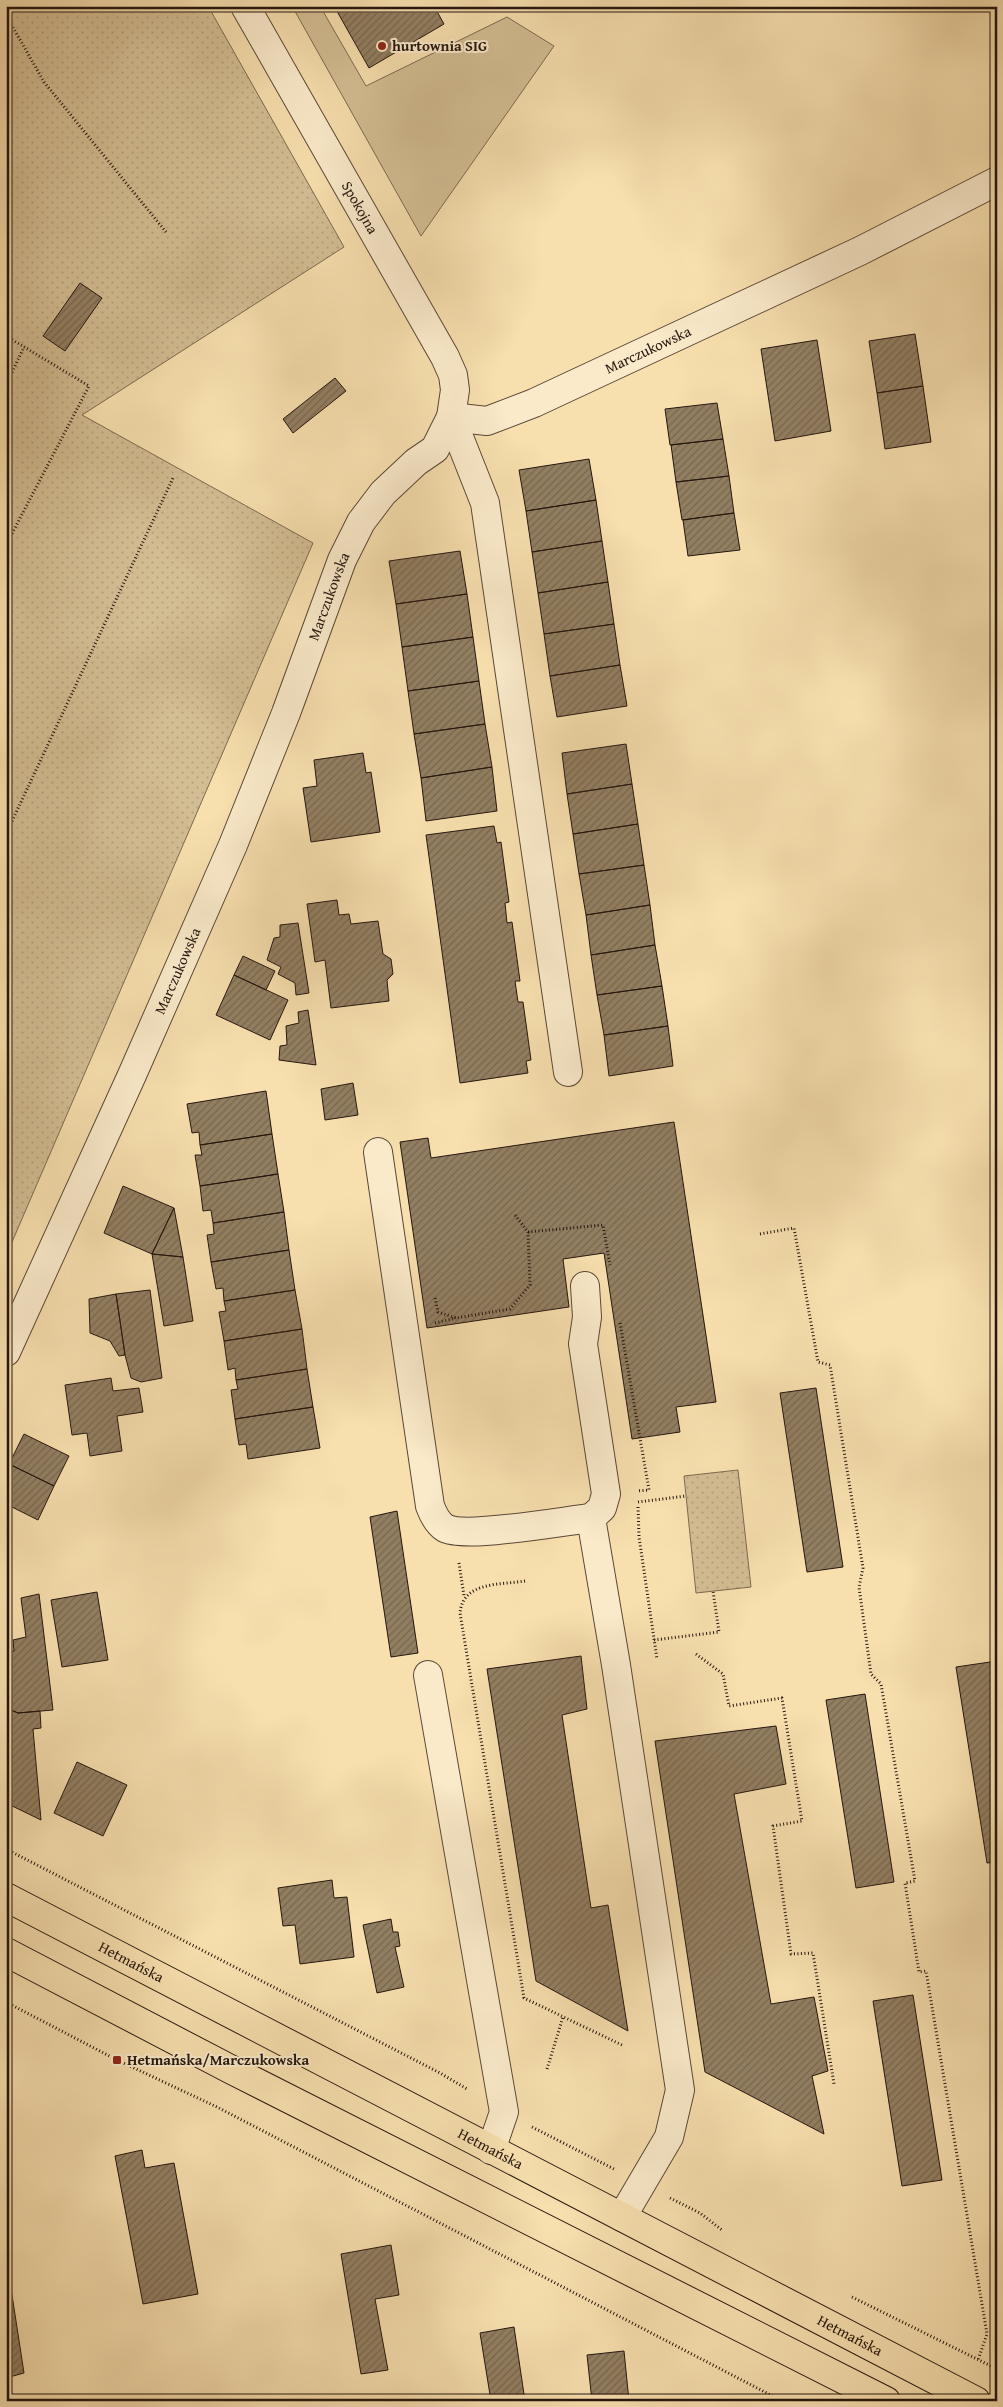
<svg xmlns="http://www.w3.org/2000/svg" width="1003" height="2407" viewBox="0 0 1003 2407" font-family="'Gentium Book Plus',serif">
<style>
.grass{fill:#d3bd93;stroke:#7c6a51}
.park{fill:url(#park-dots);stroke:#7c6a51}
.building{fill:url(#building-hatch);stroke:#25160f}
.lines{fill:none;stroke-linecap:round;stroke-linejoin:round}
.minor-casing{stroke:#5a4837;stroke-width:30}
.major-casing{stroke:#25160f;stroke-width:30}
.path{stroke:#25160f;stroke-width:3;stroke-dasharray:1 2.5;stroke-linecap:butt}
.minor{stroke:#faeaca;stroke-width:28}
.major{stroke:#f7dfae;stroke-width:28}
.poi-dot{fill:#8f2418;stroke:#faeaca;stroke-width:2}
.labels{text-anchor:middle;stroke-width:4;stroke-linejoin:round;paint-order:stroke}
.poi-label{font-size:15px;font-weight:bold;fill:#25160f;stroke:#faeaca;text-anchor:start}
.street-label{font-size:15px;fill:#25160f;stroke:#faeaca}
</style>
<defs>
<pattern id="park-dots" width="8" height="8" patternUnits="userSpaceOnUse" patternTransform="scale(1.25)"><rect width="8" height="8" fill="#d3bd93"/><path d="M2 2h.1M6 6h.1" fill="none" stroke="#b5a27e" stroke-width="1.8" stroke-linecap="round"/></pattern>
<pattern id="building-hatch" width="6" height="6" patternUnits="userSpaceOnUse" patternTransform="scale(1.25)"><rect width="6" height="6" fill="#927f62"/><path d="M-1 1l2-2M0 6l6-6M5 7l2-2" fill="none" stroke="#77674f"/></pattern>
</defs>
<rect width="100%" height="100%" fill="#f7dfae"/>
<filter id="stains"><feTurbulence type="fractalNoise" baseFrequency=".004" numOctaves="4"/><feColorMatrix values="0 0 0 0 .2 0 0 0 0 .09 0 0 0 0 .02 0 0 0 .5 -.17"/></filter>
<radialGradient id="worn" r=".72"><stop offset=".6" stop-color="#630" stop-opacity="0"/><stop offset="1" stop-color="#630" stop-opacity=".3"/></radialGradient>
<path class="grass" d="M292,6h28l46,80 141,-69 47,29 -133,190z"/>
<path class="park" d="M6,6h202l136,241 -262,168 231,128 -307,713z
M738,1470l13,117 -55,6 -12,-117z"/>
<path class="building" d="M334,6h100l10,18 -75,44z
M80,283l22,15 -37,53 -22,-15z
M915,334l8,52 -46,7 -8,-52z
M817,340l14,91 -56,10 -14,-92z
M335,378l11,13 -53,42 -10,-14z
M923,386l8,56 -46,7 -8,-56z
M717,403l6,36 -53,6 -5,-36z
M723,439l6,37 -53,6 -5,-37z
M589,459l7,41 -70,11 -7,-41z
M729,476l5,37 -52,7 -6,-38z
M596,500l6,41 -70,11 -6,-41z
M734,513l6,37 -52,6 -5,-36z
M602,541l6,41 -70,11 -6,-41z
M460,551l7,43 -71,10 -7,-43z
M608,582l6,42 -70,10 -6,-41z
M467,594l6,43 -71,10 -6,-43z
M614,624l6,41 -70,11 -6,-42z
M473,637l6,44 -71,10 -6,-44z
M620,665l7,41 -70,11 -7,-41z
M479,681l6,43 -71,10 -6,-43z
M485,724l7,43 -71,11 -7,-44z
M626,744l6,40 -65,10 -5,-41z
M363,753l3,20 5,-1 9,60 -69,10 -8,-54 14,-2 -3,-26z
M492,767l5,44 -71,10 -5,-43z
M632,784l6,40 -65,10 -6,-40z
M638,824l6,41 -65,9 -6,-40z
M494,826l3,17 4,-1 8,60 -4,1 2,20 5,-1 8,59h-5l3,21h5l8,58 -5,1 2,12 -68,10 -34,-248z
M644,865l6,40 -64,10 -7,-41z
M337,900l2,15 10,-1 2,10 27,-3 5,33 8,5 2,15 -6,6 2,21 -58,7 -6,-48 -10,2 -8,-58z
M650,905l5,40 -64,10 -5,-40z
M298,923l11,70 -13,2 -1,-12 -17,-9 3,-7 -14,-7 7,-22 6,-1v-12z
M655,945l7,41 -65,9 -6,-40z
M243,956l32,15 -9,19 -32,-15z
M234,975l54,25 -18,40 -54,-25z
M662,986l6,40 -64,9 -7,-40z
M308,1010l8,55 -37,-5 1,-14 7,-1 -1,-19 13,-3 -1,-11z
M668,1026l5,40 -64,10 -5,-41z
M353,1083l5,32 -33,5 -4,-31z
M266,1091l6,43 -72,11 -1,-13 -7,1 -5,-29z
M674,1122l42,280 -40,5 4,25 -48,7 -28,-186 -41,6 6,48 -142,21 -27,-186 28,-4 3,20z
M272,1134l6,40 -78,12 -5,-31h7l-2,-10z
M278,1174l6,38 -71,11 -2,-13 -8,1 -3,-25z
M123,1186l51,22 -22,46 -48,-21z
M174,1208l9,49 -31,-3z
M284,1212l5,38 -78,12 -4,-27 7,-1 -1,-11z
M289,1250l6,40 -71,11 -1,-13 -7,1 -5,-27z
M152,1254l31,3 10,64 -29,5z
M150,1290l12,88 -21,4 -10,-4 -6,-23 -9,-61z
M295,1290l7,39 -78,12 -5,-29 7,-1 -2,-10z
M116,1294l9,61 -6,1 -9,-15 -20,-8 -1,-34z
M302,1329l5,40 -71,11 -1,-12 -7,2 -4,-29z
M307,1369l6,38 -78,12 -4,-29 7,-1 -2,-9z
M111,1378l2,13 26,-3 4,24 -26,4 5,35 -32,5 -3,-23 -15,2 -7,-50z
M816,1388l27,179 -36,5 -27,-179z
M313,1407l7,41 -72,11 -2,-15 -7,1 -4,-26z
M24,1434l45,22 -15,30 -45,-22z
M9,1464l45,22 -16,34 -32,-16v-34z
M397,1511l21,142 -27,4 -21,-140z
M97,1592l11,68 -46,7 -11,-67z
M39,1594l14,116 -35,3 -12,-5v-56l8,-1 -1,-11 13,-3 -5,-39z
M581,1656l6,53 -25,6 29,193 17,-3 20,126 -92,-50 -49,-312z
M997,1661v201l-10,1 -31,-196z
M865,1694l29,188 -38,6 -30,-188z
M6,1708l12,5 22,-2 1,17 -8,1 8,91 -35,-17z
M776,1726l10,58 -52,10 37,210 43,-7 14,74 -16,5 12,58 -119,-62 -50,-331z
M77,1762l50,23 -24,51 -49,-23z
M332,1880l2,18 13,-1 7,60 -54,7 -5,-39 -12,1 -5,-38z
M391,1919l2,13h5l2,14 -5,1 9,40 -27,6 -14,-68z
M913,1995l29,185 -40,6 -29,-185z
M142,2150l3,18 29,-5 24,131 -55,10 -28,-148z
M391,2245l8,50 -24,4 13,71 -27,4 -20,-120z
M6,2256l18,117 -18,5z
M514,2327l11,74h-34l-11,-68z
M624,2351l5,50h-37l-5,-46z"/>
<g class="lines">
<g class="minor-casing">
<g id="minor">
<path id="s1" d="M245,6l200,351 8,18 2,15 -4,27 34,86 83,569"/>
<path d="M378,1152l52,354c3,8 7,17 15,22 20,11 118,-7 146,-10"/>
<path d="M585,1286l2,31 -4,27 23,150 -4,14 -11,10 25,147 64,425 -11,47 -47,80"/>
<path id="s2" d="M6,1352l126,-277 101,-230 53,-132 56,-153 19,-38 22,-29 33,-31 19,-13 16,-32 36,4 47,-18 326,-152 137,-70"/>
<path d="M428,1675l76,437 -13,38"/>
</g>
</g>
<g class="major-casing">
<g id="major">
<path id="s3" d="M6,1897l970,504"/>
<path d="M6,1952l226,118 654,331"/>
</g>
</g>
<path class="path" d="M6,15l38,67 122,150
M6,336l83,50 -83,159
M6,385l18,-38
M6,834l167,-356
M528,1232l75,-7 7,40
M760,1234l34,-6 24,134 12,3 33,203 -4,19 12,87 10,10 34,197 -10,2 14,89 7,-1 61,363 -9,26
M435,1298l3,14 18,6 54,-9 20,-24 -2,-53 -13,-17
M435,1323l21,-5
M620,1323l29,167 -12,1
M638,1502l48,-6
M638,1507l1,30 18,122
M459,1563l5,33
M525,1581c-24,4 -62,0 -65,32l64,385 100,48
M654,1640l65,-8 -6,-41
M696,1654l27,20 6,32 53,-8 20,123 -29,5 18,128 22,-1 21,131
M6,1849l434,224 27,16
M6,2002l111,58 100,47 565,294
M547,2069l16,-52
M532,2127l82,42
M670,2198l30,15 22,17
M852,2297l145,72"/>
<use href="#minor" class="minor"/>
<use href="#major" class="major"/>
</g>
<g class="poi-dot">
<circle cx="382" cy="46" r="5"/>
<rect x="112" y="2055" width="10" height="10" rx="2.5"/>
</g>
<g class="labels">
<g class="poi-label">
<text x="392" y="51">hurtownia SIG</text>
<text x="127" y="2065">Hetmańska/Marczukowska</text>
</g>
<g class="street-label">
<text dy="5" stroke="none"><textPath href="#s1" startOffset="232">Spokojna</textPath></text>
<text dy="5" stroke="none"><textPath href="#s2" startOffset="1256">Marczukowska</textPath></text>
<text dy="5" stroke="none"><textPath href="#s2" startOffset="822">Marczukowska</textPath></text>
<text dy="5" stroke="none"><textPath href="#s2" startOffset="418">Marczukowska</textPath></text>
<text dy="5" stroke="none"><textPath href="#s3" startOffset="141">Hetmańska</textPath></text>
<text dy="5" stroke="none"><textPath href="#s3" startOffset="546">Hetmańska</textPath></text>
<text dy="5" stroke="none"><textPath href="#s3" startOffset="951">Hetmańska</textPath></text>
</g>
</g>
<rect width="1003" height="2407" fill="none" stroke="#f7dfae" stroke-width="25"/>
<rect x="8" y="8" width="988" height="2392" fill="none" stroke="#25160f" stroke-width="2.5"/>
<rect x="12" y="12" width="978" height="2382" fill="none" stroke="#25160f"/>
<rect width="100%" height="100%" filter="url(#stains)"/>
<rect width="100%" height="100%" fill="url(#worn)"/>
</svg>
